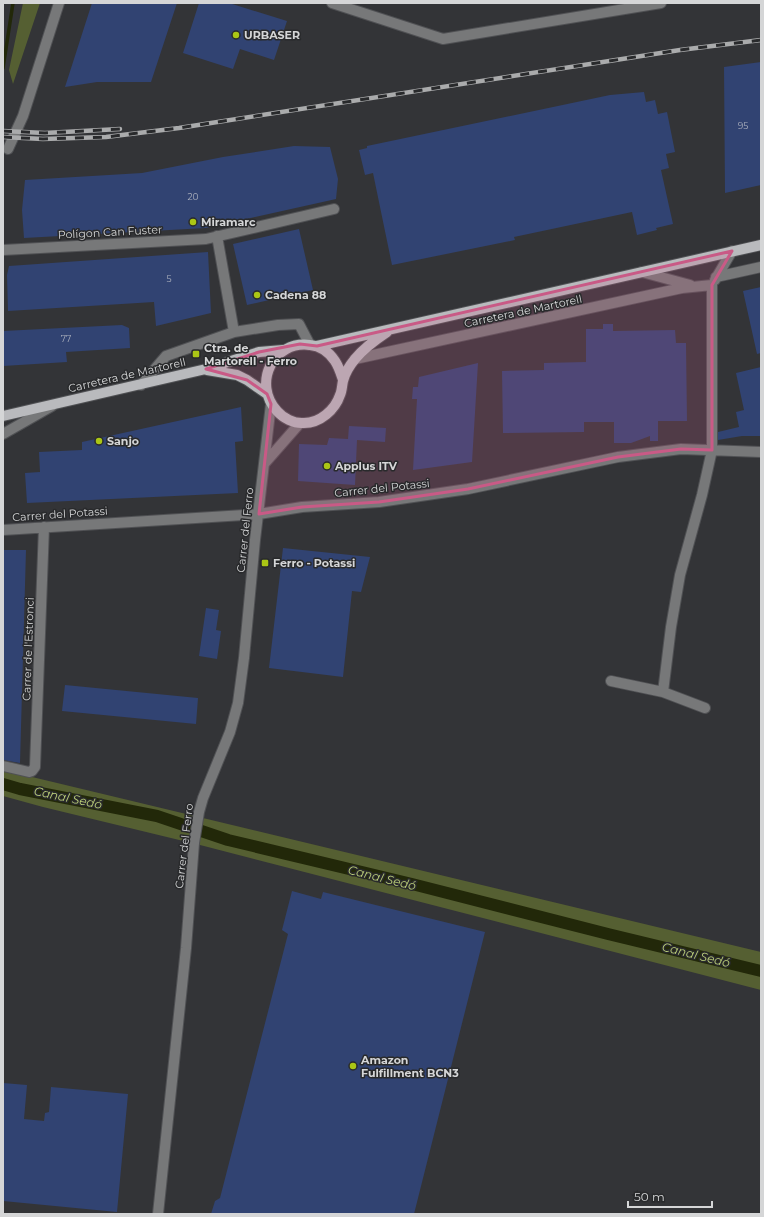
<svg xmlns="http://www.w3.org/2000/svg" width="764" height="1217" viewBox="0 0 764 1217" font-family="Montserrat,sans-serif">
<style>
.green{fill:#555f32}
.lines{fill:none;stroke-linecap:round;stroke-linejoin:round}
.stream{stroke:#222809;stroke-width:3.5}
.canal{stroke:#222809;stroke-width:12}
.building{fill:#314372}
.minor-casing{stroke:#505154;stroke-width:12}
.major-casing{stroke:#505154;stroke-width:12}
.minor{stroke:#777879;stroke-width:10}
.major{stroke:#b9babd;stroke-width:10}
.rail-casing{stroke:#aaabac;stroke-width:4.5}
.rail{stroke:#292a2c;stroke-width:3;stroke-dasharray:9;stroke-linecap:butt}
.marked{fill:#c95a86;fill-opacity:0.2;stroke:#c95a86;stroke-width:3;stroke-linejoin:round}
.poi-dot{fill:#abc615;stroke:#292a2c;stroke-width:1.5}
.labels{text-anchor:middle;stroke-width:3;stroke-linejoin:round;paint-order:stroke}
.number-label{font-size:9px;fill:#acb1be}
.poi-label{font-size:11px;font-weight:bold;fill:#d5d6d7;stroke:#292a2c;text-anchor:start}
.street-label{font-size:11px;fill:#d5d6d7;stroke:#292a2c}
.water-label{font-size:12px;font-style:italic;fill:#bbcf78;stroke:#292a2c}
</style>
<rect width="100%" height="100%" fill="#333437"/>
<path class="green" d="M23,3h17l-27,81 -4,-14z
M3,770l758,182v38l-557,-144 -161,-39 -40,-11z"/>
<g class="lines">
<path class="stream" d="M3,68l10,-65"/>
<path class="canal" d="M3,784l17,5 137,27 71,24 184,44 196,50 153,37"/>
</g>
<path class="building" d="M92,3h85l-26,79h-54l-32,5z
M199,3h30l58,18 -13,39 -34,-11 -7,20 -50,-16z
M761,62v123l-36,8 -1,-126z
M644,92l2,10 9,-2 3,14 9,-2 8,40 -9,2 3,14 -8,2 12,54 -17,4 1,2 -20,5 -5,-23 -118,25 1,3 -123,25 -19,-92 -8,2 -6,-25 8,-2v-2l243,-51z
M294,146l36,1 8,32 -2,20 -130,29 -182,10 -2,-28 3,-30 117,-7 81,-16z
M299,229l14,61 -66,15 -14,-61z
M208,252l3,61 -55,13 -2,-24 -146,9 -1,-36 2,-9z
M761,287v66l-4,1 -14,-63z
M603,324h10v7l62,-1 1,13h10l1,78h-29v20h-8v-5l-19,7h-17v-21h-30v10l-81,1 -1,-62 42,-1v-7l42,-1v-33h17z
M122,325l7,3 1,20 -64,4 1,10 -64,4v-35z
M478,363l-6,99 -59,8 4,-71h-5l1,-12h5l1,-10z
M761,367v69h-19l-24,4v-8l21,-5 -3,-15 8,-2 -8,-37z
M241,407l2,34 -8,1 3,51 -211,10 -2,-30 15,-1 -1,-20 43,-2v-8z
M349,426l37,2 -1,14 -28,-2 -2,45 -57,-4 1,-37 28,1 2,-7 19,1z
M283,548l87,9 -9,35 -9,-1 -9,86 -74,-9z
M3,550h23l-6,213 -17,-3z
M206,608l13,2 -3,20 5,1 -4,28 -18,-3z
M65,685l133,13 -2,26 -134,-13z
M292,891l29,8 2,-7 162,40 -71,282h-203l4,-13 5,-3 68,-264 -6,-4z
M3,1083l24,2 -3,34 20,2 1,-8 4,-1 2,-25 77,7 -11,118 -114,-11z"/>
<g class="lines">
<g class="minor-casing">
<path id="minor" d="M332,3l111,36 218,-36
M8,149l15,-33 36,-113
M217,236l17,96 44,-7 21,-1 11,21
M3,250l203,-11 128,-30
M642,272l48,13
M716,277l45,-10
M715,280l17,-29
M355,359l327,-71 30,-3
M141,385l25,-29 68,-24
M3,434l49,-28
M264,464l36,-41
M3,530l256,-16 43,-7 77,-5 89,-13 150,-32 63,-8 80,3
M611,681l52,11
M705,708l-42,-16 8,-65 9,-52 22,-80 10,-45v-165
M3,766l26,6 3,-1 3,-4 9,-240
M158,1214l28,-266 8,-105 5,-31 4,-14 27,-66 8,-29 6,-45 11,-118 16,-136"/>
</g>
<g class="major-casing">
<path id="major" d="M317,346l444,-101
M207,370l30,5 10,5 20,14
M343,380c-2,-6 -4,-13 -8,-19 -6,-9 -14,-15 -25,-16 -37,-5 -58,39 -33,66 6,7 17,13 27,12 16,0 31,-13 36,-28 2,-4 2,-10 3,-14 2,-8 7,-16 12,-22 9,-11 20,-19 32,-27
M3,416l203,-47 53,-17 24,-2"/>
</g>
<use href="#minor" class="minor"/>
<use href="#major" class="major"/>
<g class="rail-casing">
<path id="rail" d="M3,131l42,2 75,-4
M3,137l40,2 63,-2 73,-9 501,-78 81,-10"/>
</g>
<use href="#rail" class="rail"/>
</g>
<path class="marked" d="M732,251l-20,34v165l-31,-1 -63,8 -150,32 -89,13 -77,5 -43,7 12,-110 -4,-10 -20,-14 -41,-11 53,-17 41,-8 17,2z"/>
<g class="poi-dot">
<circle cx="236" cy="35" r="4"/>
<circle cx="193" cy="222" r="4"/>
<circle cx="257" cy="295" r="4"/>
<rect x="192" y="350" width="8" height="8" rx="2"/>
<circle cx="99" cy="441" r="4"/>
<circle cx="327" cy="466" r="4"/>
<rect x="261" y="559" width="8" height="8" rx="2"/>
<circle cx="353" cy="1066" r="4"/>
</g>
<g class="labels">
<g class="number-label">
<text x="743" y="129">95</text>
<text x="193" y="200">20</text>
<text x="169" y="282">5</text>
<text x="66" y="342">77</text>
</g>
<g class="poi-label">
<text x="244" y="39">URBASER</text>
<text x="201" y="226">Miramarc</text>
<text x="265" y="299">Cadena 88</text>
<text x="204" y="352">Ctra. de<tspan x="204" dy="13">Martorell - Ferro</tspan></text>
<text x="107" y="445">Sanjo</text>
<text x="335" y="470">Applus ITV</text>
<text x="273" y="567">Ferro - Potassi</text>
<text x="361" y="1064">Amazon<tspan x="361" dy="13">Fulfillment BCN3</tspan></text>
</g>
<g class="street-label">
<text transform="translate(110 232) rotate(-3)" y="4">Polígon Can Fuster</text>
<text transform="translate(523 311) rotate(-12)" y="4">Carretera de Martorell</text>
<text transform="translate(127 375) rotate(-13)" y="4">Carretera de Martorell</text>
<text transform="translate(382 488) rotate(-6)" y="4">Carrer del Potassi</text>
<text transform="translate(60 514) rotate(-4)" y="4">Carrer del Potassi</text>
<text transform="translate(245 530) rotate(-84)" y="4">Carrer del Ferro</text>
<text transform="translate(28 649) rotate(-88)" y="4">Carrer de l'Estronci</text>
<text transform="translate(184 846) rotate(-83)" y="4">Carrer del Ferro</text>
</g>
<g class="water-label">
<text transform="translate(68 798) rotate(12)" y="4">Canal Sedó</text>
<text transform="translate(382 878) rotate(14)" y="4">Canal Sedó</text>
<text transform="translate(696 955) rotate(14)" y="4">Canal Sedó</text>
</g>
</g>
<rect width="764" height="1217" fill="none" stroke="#d5d6d7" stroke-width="8"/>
<path d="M628 1201v6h84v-6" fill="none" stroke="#d5d6d7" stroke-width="2"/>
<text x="634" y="1201" font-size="12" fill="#d5d6d7" stroke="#292a2c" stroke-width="3" paint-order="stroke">50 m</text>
</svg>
